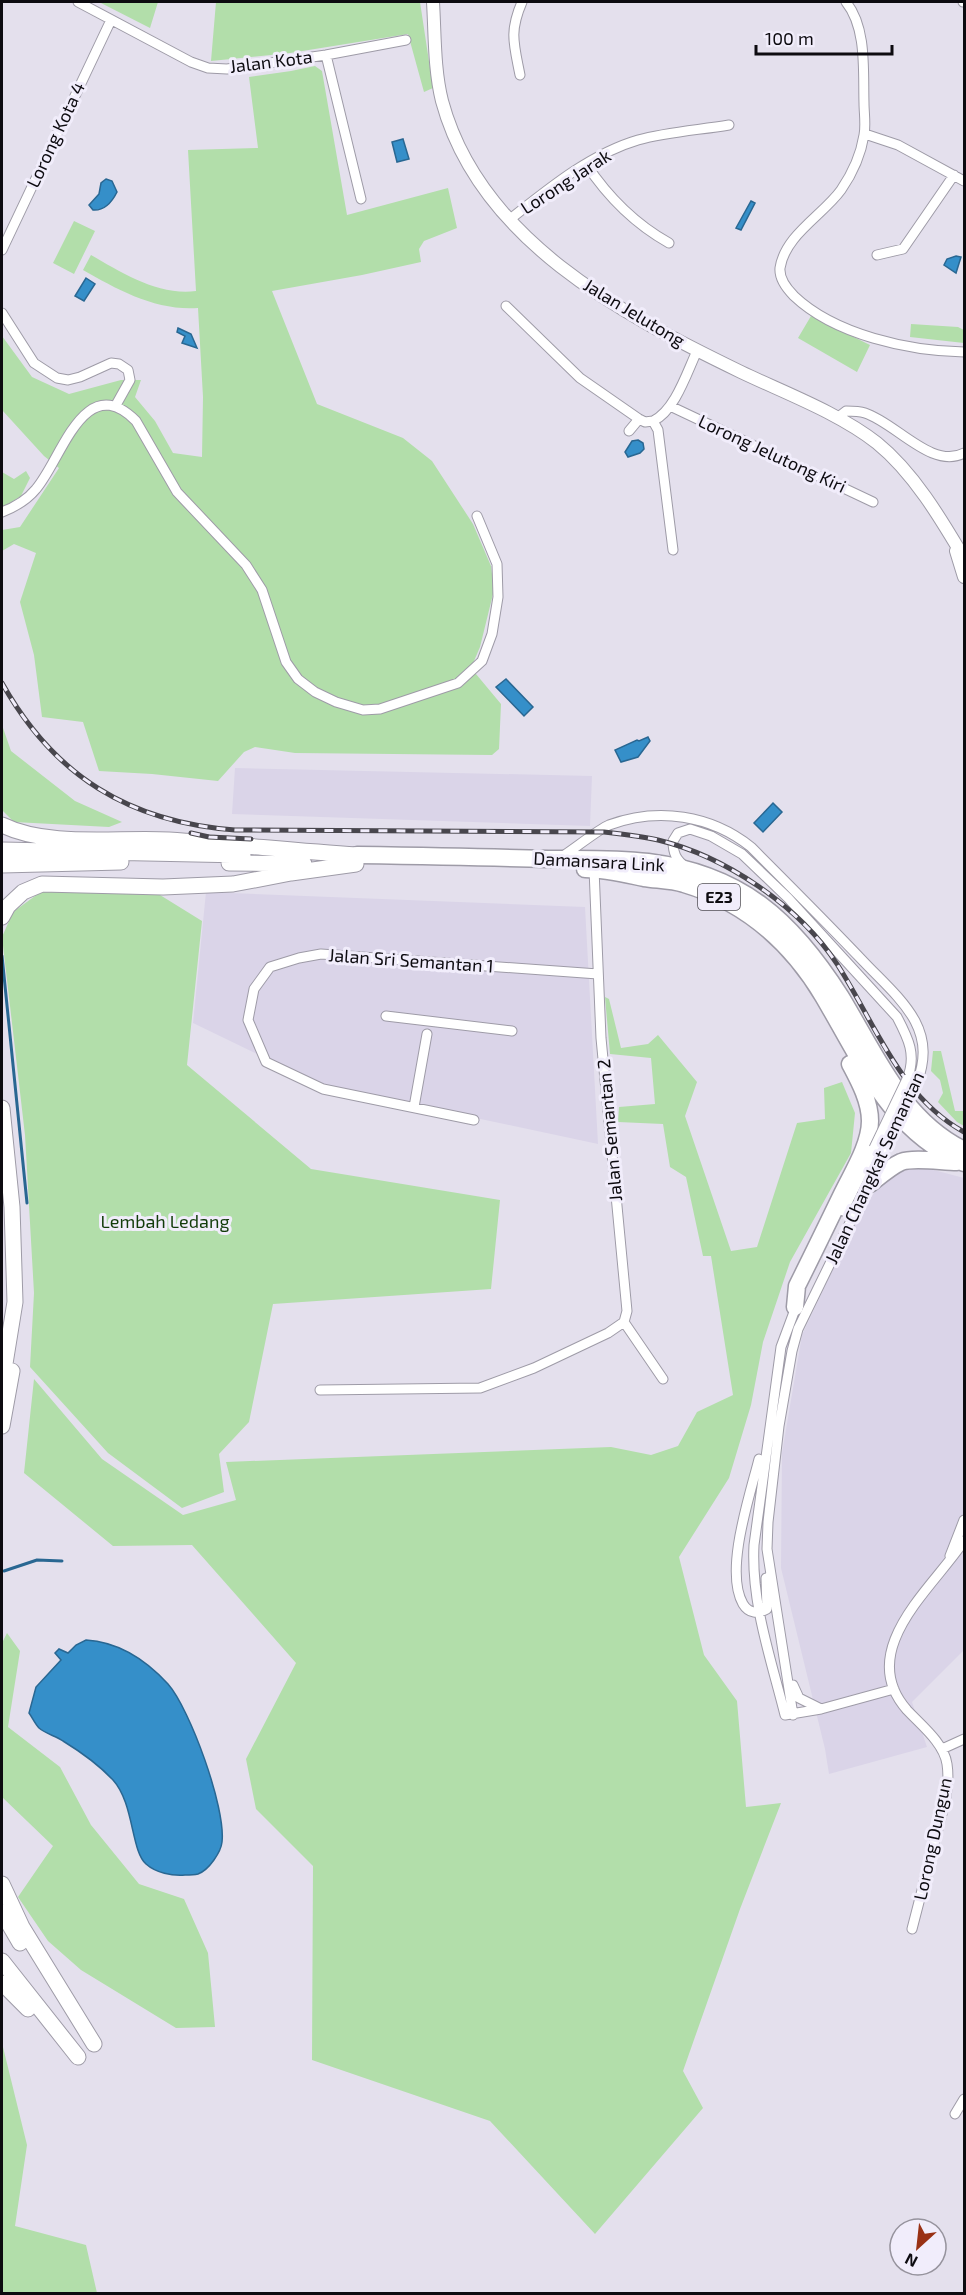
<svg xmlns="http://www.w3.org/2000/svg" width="966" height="2295" viewBox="0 0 966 2295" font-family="'Exo 2',sans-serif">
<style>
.built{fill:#dad4e8}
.green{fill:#b2deaa}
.water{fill:#358fc9;stroke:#296792;stroke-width:1.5}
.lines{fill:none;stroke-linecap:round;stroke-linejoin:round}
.stream{stroke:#296792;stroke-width:3}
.minor-casing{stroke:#9e9ba7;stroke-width:11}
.tertiary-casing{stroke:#9e9ba7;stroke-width:14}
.primary-casing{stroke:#9e9ba7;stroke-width:17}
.motorway-casing{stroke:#9e9ba7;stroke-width:19}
.minor{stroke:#fff;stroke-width:9}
.tertiary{stroke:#fff;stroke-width:12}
.primary{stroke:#fff;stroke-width:15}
.motorway{stroke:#fff;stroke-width:16}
.rail-casing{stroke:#48464d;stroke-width:5}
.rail{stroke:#f1edfb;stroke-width:3;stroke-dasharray:9;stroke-linecap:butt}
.minor-bridge-casing{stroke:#9e9ba7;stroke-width:11;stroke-linecap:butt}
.minor-bridge{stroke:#fff;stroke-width:9}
.labels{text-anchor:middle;stroke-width:6;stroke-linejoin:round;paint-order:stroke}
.shield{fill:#f1edfb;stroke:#514f56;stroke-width:1.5}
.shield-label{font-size:16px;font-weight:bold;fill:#0d0b10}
.street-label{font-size:18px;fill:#0d0b10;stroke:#f1edfb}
.park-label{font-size:18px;fill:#123c0a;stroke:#f1edfb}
</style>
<rect width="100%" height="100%" fill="#e4e0ed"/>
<path class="built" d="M235,768l357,8 -2,50 -358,-12z
M206,892l379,15 13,237 -277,-59 -128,-62z
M902,1167l24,1 38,10v472l-52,52 15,45 -98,27 -4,-25 -44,-181 1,-115 20,-118 51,-108 24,-39z"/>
<path class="green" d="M99,2h59l-8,26z
M216,2h204l13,86 -9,4 -16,-58 -118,19 -79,8z
M315,66l7,5 25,144 101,-27 9,40 -33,13 -5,8 2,13 -59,13 -90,16 45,113 86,34 29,23 41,63 18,42 3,24 -14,57 -9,21 30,36 -2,45 -7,6 -197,-2 -40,-6 -11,5 -26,29 -66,-7 -53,-3 -16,-49 -41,-5 -8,-62 -14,-53 16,-49 -22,-9 -12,7v-21l18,-3 39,-59 -15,-12 -42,-46v-74l30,41 37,17 52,-14h20l-6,17 20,24 18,32 29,4 1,-60 -5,-89c-42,3 -80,-18 -115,-38l8,-15c31,18 68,41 105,36l-8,-141 70,-2 -9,-71 42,-6z
M74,221l21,10 -21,43 -21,-11z
M811,316l59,29 -13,27 -59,-34z
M911,324l47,3 6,3v13l-54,-6z
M26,471l4,7 -9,18 -19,12v-36l12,7z
M2,725l9,26 64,50 47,21 -13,5 -95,-5 -12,-12z
M42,891l118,4 42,26 -15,144 124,104 189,31 -9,89 -218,15 -24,118 -30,32 5,38 -42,16 -74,-55 -78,-86 4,-74 -9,-158 -23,-198 11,-25z
M605,997l4,2 12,49 27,-4 10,-9 39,47 -12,34 46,135 26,-4 40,-124 28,-4 -1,-31 18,-6 13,31 -4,40 -61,109 -27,80 -12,63 -22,73 -50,79 25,98 33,46 9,106 35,-4 -41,106 -57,162 20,37 -108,126 -105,-113 -178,-61 1,-194 -57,-57 -10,-50 50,-96 -104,-118 -79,1 -89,-73 10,-94 68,80 81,56 53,-15 -10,-38 385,-15 40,8 27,-9 19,-34 36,-17 -22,-139h-8l-17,-79 -16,-10 -7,-43 -45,-2 1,-15 36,-3 -4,-46 -41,-4z
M933,1051h8l14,60h9v15l-7,-4 -19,-20 5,-9 -3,-13 -9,-9z
M7,1633l13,18 -12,76 52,40 31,58 48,59 45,15 24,54 7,74 -39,1 -95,-58 -33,-29 -30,-44 35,-51 -51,-49v-154z
M2,2043l25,102 -12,81 71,19 11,48h-95z"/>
<path class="water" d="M403,139l6,20 -12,3 -5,-20z
M106,179l6,2 5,11c-5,10 -12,19 -24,18l-4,-5 10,-11 2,-11z
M751,201l4,2 -14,27 -5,-2z
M956,256l5,1 -5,16 -12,-8 3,-6z
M86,278l9,6 -11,17 -9,-5z
M178,328l13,6 6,14 -15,-5 3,-7 -8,-4z
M638,440l5,3 1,6 -4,4 -12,4 -3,-5 7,-11z
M506,679l27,28 -9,9 -28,-29z
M648,737l2,4 -12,16 -17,5 -6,-12 22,-10 2,1z
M773,803l9,9 -19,20 -9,-9z
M86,1640c33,2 60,20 82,44 22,25 58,124 54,158 -1,10 -13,28 -24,32 -4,1 -9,1 -13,1 -13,1 -29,-2 -39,-11 -15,-13 -12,-61 -33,-84 -14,-15 -32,-28 -50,-39 -7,-5 -17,-7 -24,-13 -4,-4 -7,-11 -10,-15l7,-26 25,-27 -6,-7 4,-4 9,4 8,-8z"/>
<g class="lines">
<path class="stream" d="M2,956l25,247
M4,1571l33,-11 25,1"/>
<g class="minor-casing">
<path id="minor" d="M78,2l113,60 17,6 19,1 99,-14 80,-15
M846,2c21,26 17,69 18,101 0,10 2,22 0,32 -3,19 -12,39 -23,55 -18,25 -56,45 -61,78 -1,11 7,21 14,28 41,39 115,55 170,56
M963,2h1
M326,55l35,144
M520,75c-6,-31 -11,-43 2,-73
M865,134l33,11 66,36
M586,164c22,33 49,60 83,79
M509,220c38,-30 81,-66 129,-80 29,-8 61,-10 91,-15
M2,250l109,-230
M877,255l26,-6 51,-74
M506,306l74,72 59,41 6,3 8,-1
M2,313l32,50 23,15 11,2 12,-3 31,-14 8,1 9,6 2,10 -14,25
M670,406l203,96
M837,418l9,-7c6,0 13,0 19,2 31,10 67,57 99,40
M653,421l5,9 15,120
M653,421c22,-10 34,-49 44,-70
M629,431l10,-12
M2,512c13,-5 25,-12 34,-23 26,-30 48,-120 100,-68l41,71 69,73 16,25 24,72 12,17 17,13 21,10 27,8 17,-1 78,-26 24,-22 10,-27 6,-37 -1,-33 -20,-48
M563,856c11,-7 36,-27 46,-31 49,-18 102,-10 142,22 38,38 76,76 113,115 17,18 39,37 51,59 11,21 10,40 2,62
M686,867c-10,-7 -13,-14 -13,-26l5,-8 12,-4 21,7 31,18 46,44 109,119c11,21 20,38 10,62
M594,869l7,169 26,273 -3,11 39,57
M386,1016l126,15
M414,1107l13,-73
M474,1120l-151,-31 -57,-27 -18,-42 6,-31 16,-22 29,-9 22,-4 277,20
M843,1211l31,-63
M797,1304l-16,43 -27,198c-3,58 17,114 31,170l36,-6 73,-20
M320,1390l160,-2 54,-20 74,-35 16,-11
M759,1459c-9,36 -35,112 -16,145 6,10 15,10 24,5l-1,-31
M950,1556l14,-36
M793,1685l6,13 22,11
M793,1715l-26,-166 1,-27 11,-96 13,-75 6,-22 86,-176
M942,1749l22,-10
M912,1929c8,-30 15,-59 23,-89 6,-24 16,-50 12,-76 -3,-21 -26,-39 -40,-54 -53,-60 27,-123 57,-169
M955,2114l9,-15"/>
</g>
<g class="tertiary-casing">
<path id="tertiary" d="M433,2c2,32 1,67 9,99 37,138 179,213 299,271 44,21 98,41 136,71 36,29 64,76 87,115
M956,551l8,26"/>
</g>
<g class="primary-casing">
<path id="primary" d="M2,825c47,23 115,12 167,15 63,4 125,11 188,15
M2,850l241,5
M229,863l75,1
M2,865l119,-3
M2,917l6,-11 15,-14 19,-8 121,3 70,-3 58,-11 65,-9
M2,1108l10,99 3,95 -13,80
M2,1426l10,-55
M2,1884l20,43 72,117
M2,1912l18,31
M2,1961l76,96
M2,1983l26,26"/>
</g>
<g class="motorway-casing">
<path id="motorway" d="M357,855c64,1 127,2 191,4 33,0 67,-1 100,3 94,12 144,58 193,135 34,56 61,123 123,153
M585,869c20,0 40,5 59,9 13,2 28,2 40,6 61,18 107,59 139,112 39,66 67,135 141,167
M870,1184c9,-7 20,-17 31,-22 13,-5 41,0 56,0
M795,1307l2,-21c15,-30 30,-61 45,-92 10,-21 28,-49 28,-73 0,-20 -11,-40 -20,-57"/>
</g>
<use href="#minor" class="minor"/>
<use href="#tertiary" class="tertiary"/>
<use href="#primary" class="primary"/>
<use href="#motorway" class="motorway"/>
<g class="rail-casing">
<path id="rail" d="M2,683c52,93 127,139 233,147l369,2c18,2 36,4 54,8 67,16 141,66 179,124 38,59 63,133 127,168
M191,833l18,4 42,2"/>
</g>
<use href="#rail" class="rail"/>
<g class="minor-bridge-casing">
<path id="minor-bridge" d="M874,1148l33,-69
M884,1153l33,-70"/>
</g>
<use href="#minor-bridge" class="minor-bridge"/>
</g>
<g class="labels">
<rect class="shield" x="698" y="884" width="42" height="26" rx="4.5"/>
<g class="shield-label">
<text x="719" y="903">E23</text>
</g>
<g class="street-label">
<text transform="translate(271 62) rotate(-7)" y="6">Jalan Kota</text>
<text transform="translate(56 135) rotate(-65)" y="6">Lorong Kota 4</text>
<text transform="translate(566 182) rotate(-33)" y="6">Lorong Jarak</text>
<text transform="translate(634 313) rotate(31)" y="6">Jalan Jelutong</text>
<text transform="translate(772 454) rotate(25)" y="6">Lorong Jelutong Kiri</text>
<text transform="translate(599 862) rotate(3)" y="6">Damansara Link</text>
<text transform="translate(411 961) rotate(4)" y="6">Jalan Sri Semantan 1</text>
<text transform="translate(610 1130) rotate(-95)" y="6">Jalan Semantan 2</text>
<text transform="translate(875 1168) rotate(-65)" y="6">Jalan Changkat Semantan</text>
<text transform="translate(933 1839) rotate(-78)" y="6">Lorong Dungun</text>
</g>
<g class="park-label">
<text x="165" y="1228">Lembah Ledang</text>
</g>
</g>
<rect width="966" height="2295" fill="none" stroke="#0d0b10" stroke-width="6"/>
<g transform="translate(918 2247) rotate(207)"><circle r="28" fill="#f1edfb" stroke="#96939d" stroke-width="1.5"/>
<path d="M0-4.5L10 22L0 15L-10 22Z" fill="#993115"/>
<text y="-9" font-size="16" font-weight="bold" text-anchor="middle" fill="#0d0b10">N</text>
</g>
<path d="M756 45v9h136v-9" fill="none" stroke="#0d0b10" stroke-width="3"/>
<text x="765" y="45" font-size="18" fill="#0d0b10" stroke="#f1edfb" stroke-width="4.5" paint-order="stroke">100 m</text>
</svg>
